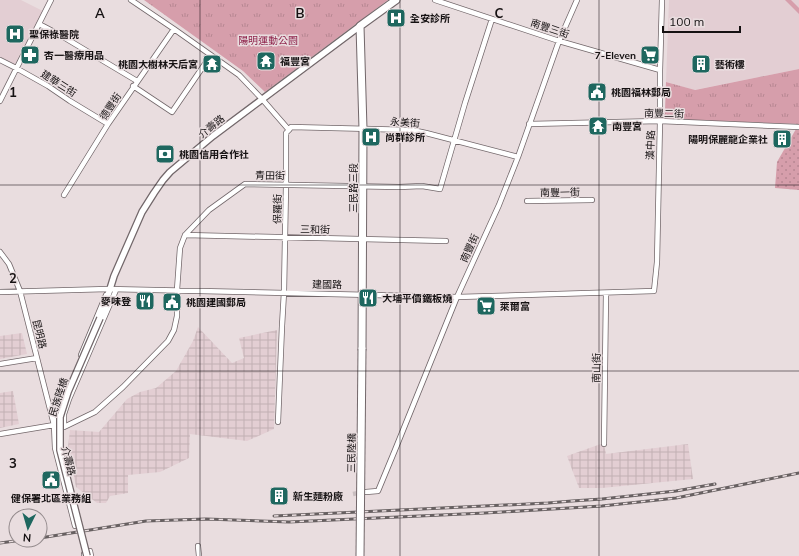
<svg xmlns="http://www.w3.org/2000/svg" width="799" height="556" viewBox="0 0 799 556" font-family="Mulish,'Noto Sans TC',sans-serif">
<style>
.built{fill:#e3ced3}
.industrial{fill:url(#industrial-grid)}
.grass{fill:url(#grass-dots)}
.park{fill:url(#park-tufts)}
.pitch{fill:#d69eab}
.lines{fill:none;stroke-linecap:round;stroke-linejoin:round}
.minor-tunnel{stroke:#c9bec0;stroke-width:4.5;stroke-dasharray:4.5 2;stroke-linecap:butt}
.minor-casing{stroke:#72676a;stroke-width:6}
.tertiary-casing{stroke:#72676a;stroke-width:8}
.primary-casing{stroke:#72676a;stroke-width:9}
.minor{stroke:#fff;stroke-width:4.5}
.tertiary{stroke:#fff;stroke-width:5.5}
.primary{stroke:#fff;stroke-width:7}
.rail-casing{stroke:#676061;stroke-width:3}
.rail{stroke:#e9dddf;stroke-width:1.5;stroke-dasharray:4.5;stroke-linecap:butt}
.tertiary-bridge-casing{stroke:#72676a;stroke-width:8;stroke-linecap:butt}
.primary-bridge-casing{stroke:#72676a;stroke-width:9;stroke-linecap:butt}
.tertiary-bridge{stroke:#fff;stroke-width:5.5}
.primary-bridge{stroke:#fff;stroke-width:7}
.grid{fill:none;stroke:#151112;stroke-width:1;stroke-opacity:0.55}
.labels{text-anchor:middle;stroke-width:3;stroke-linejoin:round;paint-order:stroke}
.poi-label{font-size:10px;font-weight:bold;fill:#151112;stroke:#e9dddf;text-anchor:start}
.street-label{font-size:10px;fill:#151112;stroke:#e9dddf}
.park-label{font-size:10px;fill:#8e234b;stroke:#e9dddf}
.grid-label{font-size:13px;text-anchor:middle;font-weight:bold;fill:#151112;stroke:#e9dddf;stroke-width:3;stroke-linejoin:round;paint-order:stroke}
</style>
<defs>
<pattern id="industrial-grid" width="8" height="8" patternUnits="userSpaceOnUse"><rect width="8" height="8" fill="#e3ced3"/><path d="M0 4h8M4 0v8" fill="none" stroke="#c2b0b4"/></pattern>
<pattern id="grass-dots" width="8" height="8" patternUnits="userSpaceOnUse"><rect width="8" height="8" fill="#d69eab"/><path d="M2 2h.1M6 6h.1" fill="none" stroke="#b78792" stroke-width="1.8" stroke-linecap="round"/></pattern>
<pattern id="park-tufts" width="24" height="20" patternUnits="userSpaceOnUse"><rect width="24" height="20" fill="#d69eab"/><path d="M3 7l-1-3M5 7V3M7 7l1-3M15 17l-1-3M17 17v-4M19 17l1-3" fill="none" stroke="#b78792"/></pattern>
</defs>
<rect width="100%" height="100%" fill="#e9dddf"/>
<path class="built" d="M0,0h21l22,11 -28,53 -15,-7z
M669,0h130v69l-105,21 -28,-8z"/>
<path class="industrial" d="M198,327l34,36 12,-5 -5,-20 38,-8 -3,99 -27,12 -57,-7 -1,24 -29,14 -32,3v18l-18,3 -4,7h-9l-21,-16 -8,-40 2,-17 29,2 28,-33 13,-7 16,-4 20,-17 17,-30z
M22,333l5,21 -27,5v-23z
M13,391l6,33 -19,4v-35z
M604,444l2,10 82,-10 5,35 -91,9h-23l-12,-32 31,-11z"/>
<path class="grass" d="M796,129h3v61l-24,-2 2,-26z"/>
<path class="park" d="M144,0h244l-123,92 -22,-21z
M799,69v55l-136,-5 2,-8 1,-29 29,8z"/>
<path class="pitch" d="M785,0h6l8,8v6z"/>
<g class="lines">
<path class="minor-tunnel" d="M353,494l10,-2"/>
<g class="minor-casing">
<path id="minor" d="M131,0l43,29 65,46 23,24 27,31 -3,3v52l-2,107 -2,34 -4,96
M435,0l124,41 101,29
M39,24l21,11 77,46
M0,60l16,8 32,18 22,15 38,23
M133,86l39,26 39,-57
M0,101l51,-101
M529,124l131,-3 139,6
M289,130l2,-3 121,3 14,3 92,24
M64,195l44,-71 66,-95
M527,201l65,-1
M185,235l261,6
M0,252l9,12 11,27 34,134
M0,292l108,-3 46,1 303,7 197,-6 3,-29 3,-141v-51l2,-70
M81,355l25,-60
M0,364l37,-6
M66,391l-7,16 -5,18 1,23 20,78
M64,427l31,-15 28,-25 45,-46 6,-11 3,-14v-26l3,-42 5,-13 24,-25 36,-26 154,3 23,-1 18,3 25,-86 27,-84
M64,427v-13l5,-15 47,-109
M0,434l54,-9h3
M604,444l2,-151
M366,492l12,-1 17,-41 62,-153 42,-92 19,-48 41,-116 18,-41
M198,546l1,10
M90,551l1,5
M84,554v2"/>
</g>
<g class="tertiary-casing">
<path id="tertiary" d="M100,318l10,-29 4,-13 28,-64 12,-19 9,-13 7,-8 43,-36 147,-110"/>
</g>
<g class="primary-casing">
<path id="primary" d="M362,349l1,-220 -3,-103 36,-26"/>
</g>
<use href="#minor" class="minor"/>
<use href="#tertiary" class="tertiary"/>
<use href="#primary" class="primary"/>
<g class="rail-casing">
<path id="rail" d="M274,516l274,-13 24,-2 30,-2 74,-8 39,-7
M40,538l106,-17 60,-2 83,3 196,-9 117,-7 74,-8 123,-25
M0,543l22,-3"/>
</g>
<use href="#rail" class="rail"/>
<g class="tertiary-bridge-casing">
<path id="tertiary-bridge" d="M87,556l-27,-106v-33l8,-25 32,-74"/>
</g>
<g class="primary-bridge-casing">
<path id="primary-bridge" d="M360,556l2,-207"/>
</g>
<use href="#tertiary-bridge" class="tertiary-bridge"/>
<use href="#primary-bridge" class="primary-bridge"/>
</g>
<path class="grid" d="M200,0v556M400,0v556M599,0v556M0,185h799M0,371h799"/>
<defs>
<g id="hospital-square" transform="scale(1)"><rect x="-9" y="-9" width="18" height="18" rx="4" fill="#1e675f" stroke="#e9dddf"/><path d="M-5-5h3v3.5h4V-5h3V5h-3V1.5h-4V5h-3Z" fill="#fff"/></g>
<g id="pharmacy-square" transform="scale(1)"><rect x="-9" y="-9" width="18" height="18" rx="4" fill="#1e675f" stroke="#e9dddf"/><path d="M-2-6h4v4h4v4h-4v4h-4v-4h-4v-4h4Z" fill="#fff"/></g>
<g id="supermarket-square" transform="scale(1)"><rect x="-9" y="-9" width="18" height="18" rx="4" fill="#1e675f" stroke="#e9dddf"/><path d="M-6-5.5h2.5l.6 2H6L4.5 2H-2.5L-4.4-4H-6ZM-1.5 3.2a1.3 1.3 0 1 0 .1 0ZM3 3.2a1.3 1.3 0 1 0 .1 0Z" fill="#fff"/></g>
<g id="temple-square" transform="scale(1)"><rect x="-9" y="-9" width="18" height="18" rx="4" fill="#1e675f" stroke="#e9dddf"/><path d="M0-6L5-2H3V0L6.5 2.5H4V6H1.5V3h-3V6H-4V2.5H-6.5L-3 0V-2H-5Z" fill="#fff"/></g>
<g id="building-square" transform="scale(1)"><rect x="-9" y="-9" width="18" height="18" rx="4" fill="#1e675f" stroke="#e9dddf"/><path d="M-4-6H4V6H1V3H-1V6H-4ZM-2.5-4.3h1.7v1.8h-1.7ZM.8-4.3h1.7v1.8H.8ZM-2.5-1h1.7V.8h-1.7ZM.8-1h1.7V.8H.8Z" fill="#fff"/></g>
<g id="civic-square" transform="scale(1)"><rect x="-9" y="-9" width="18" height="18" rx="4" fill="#1e675f" stroke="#e9dddf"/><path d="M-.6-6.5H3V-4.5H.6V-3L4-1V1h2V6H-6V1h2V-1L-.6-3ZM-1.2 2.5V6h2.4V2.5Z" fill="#fff"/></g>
<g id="bank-square" transform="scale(1)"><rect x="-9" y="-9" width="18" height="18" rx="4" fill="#1e675f" stroke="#e9dddf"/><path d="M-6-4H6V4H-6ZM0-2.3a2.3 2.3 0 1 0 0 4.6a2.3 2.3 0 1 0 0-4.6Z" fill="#fff"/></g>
<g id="restaurant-square" transform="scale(1)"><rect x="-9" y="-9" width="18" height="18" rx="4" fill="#1e675f" stroke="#e9dddf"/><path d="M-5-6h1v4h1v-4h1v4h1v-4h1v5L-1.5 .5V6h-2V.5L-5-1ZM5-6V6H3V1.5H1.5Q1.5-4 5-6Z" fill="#fff"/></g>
</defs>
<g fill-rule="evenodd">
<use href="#hospital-square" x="396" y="18"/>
<use href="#hospital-square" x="15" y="34"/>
<use href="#pharmacy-square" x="30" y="55"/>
<use href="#supermarket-square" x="650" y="55"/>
<use href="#temple-square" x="266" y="61"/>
<use href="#temple-square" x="212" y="64"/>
<use href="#building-square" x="701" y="64"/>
<use href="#civic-square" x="597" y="92"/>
<use href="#temple-square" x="598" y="126"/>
<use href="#hospital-square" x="371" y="137"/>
<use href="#building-square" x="782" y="139"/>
<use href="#bank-square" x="165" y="154"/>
<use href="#restaurant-square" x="368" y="298"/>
<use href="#restaurant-square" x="145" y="301"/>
<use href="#civic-square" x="172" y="302"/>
<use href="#supermarket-square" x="486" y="306"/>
<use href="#civic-square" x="51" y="480"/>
<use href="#building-square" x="279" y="496"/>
</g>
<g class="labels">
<g class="poi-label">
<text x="410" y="22">全安診所</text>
<text x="29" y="38">聖保祿醫院</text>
<text x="44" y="59">杏一醫療用品</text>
<text x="636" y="59" text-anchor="end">7-Eleven</text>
<text x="280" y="65">福豐宮</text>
<text x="198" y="68" text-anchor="end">桃園大樹林天后宮</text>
<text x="715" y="68">藝術樓</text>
<text x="611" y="96">桃園福林郵局</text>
<text x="612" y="130">南豐宮</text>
<text x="385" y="141">尚群診所</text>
<text x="768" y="143" text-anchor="end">陽明保麗龍企業社</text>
<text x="179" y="158">桃園信用合作社</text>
<text x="382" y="302">大埔平價鐵板燒</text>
<text x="131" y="305" text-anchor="end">麥味登</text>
<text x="186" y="306">桃園建國郵局</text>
<text x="500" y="310">萊爾富</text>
<text x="293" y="500">新生麵粉廠</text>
<text x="51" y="502" text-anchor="middle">健保署北區業務組</text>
</g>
<g class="street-label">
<text transform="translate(550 28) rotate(18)" y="4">南豐三街</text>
<text transform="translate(59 83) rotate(32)" y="4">建華三街</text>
<text transform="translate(110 106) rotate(-56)" y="4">德豐街</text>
<text transform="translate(664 113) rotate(1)" y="4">南豐二街</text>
<text transform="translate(405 122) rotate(4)" y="4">永美街</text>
<text transform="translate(211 126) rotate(-38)" y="4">介壽路</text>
<text transform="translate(650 145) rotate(-88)" y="4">漢中路</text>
<text transform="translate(270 175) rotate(1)" y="4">青田街</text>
<text transform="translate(353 188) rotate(-90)" y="4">三民路三段</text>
<text transform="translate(560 192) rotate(-1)" y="4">南豐一街</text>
<text transform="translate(277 209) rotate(-89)" y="4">保羅街</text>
<text transform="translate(315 229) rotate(1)" y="4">三和街</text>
<text transform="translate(469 248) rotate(-66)" y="4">南豐街</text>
<text transform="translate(327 284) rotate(1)" y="4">建國路</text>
<text transform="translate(40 334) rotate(76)" y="4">昆明路</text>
<text transform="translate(596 368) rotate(-89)" y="4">南山街</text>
<text transform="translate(58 397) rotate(-72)" y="4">民族陸橋</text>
<text transform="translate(351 453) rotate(-89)" y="4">三民陸橋</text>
<text transform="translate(69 461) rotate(76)" y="4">介壽路</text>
</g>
<g class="park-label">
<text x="268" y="44">陽明運動公園</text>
</g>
</g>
<g class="grid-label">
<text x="100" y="18">A</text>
<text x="300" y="18">B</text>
<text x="499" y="18">C</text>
<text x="13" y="97">1</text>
<text x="13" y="283">2</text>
<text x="13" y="468">3</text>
</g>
<g transform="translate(28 528) rotate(185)"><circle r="19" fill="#e9dddf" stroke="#948b8d"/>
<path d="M0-3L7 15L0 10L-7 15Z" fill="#1e675f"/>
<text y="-6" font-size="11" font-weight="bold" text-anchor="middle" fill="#151112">N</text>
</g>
<path d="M663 26v6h77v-6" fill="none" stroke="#151112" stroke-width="2"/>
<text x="669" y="26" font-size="12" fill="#151112" stroke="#e9dddf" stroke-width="3" paint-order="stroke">100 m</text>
</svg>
